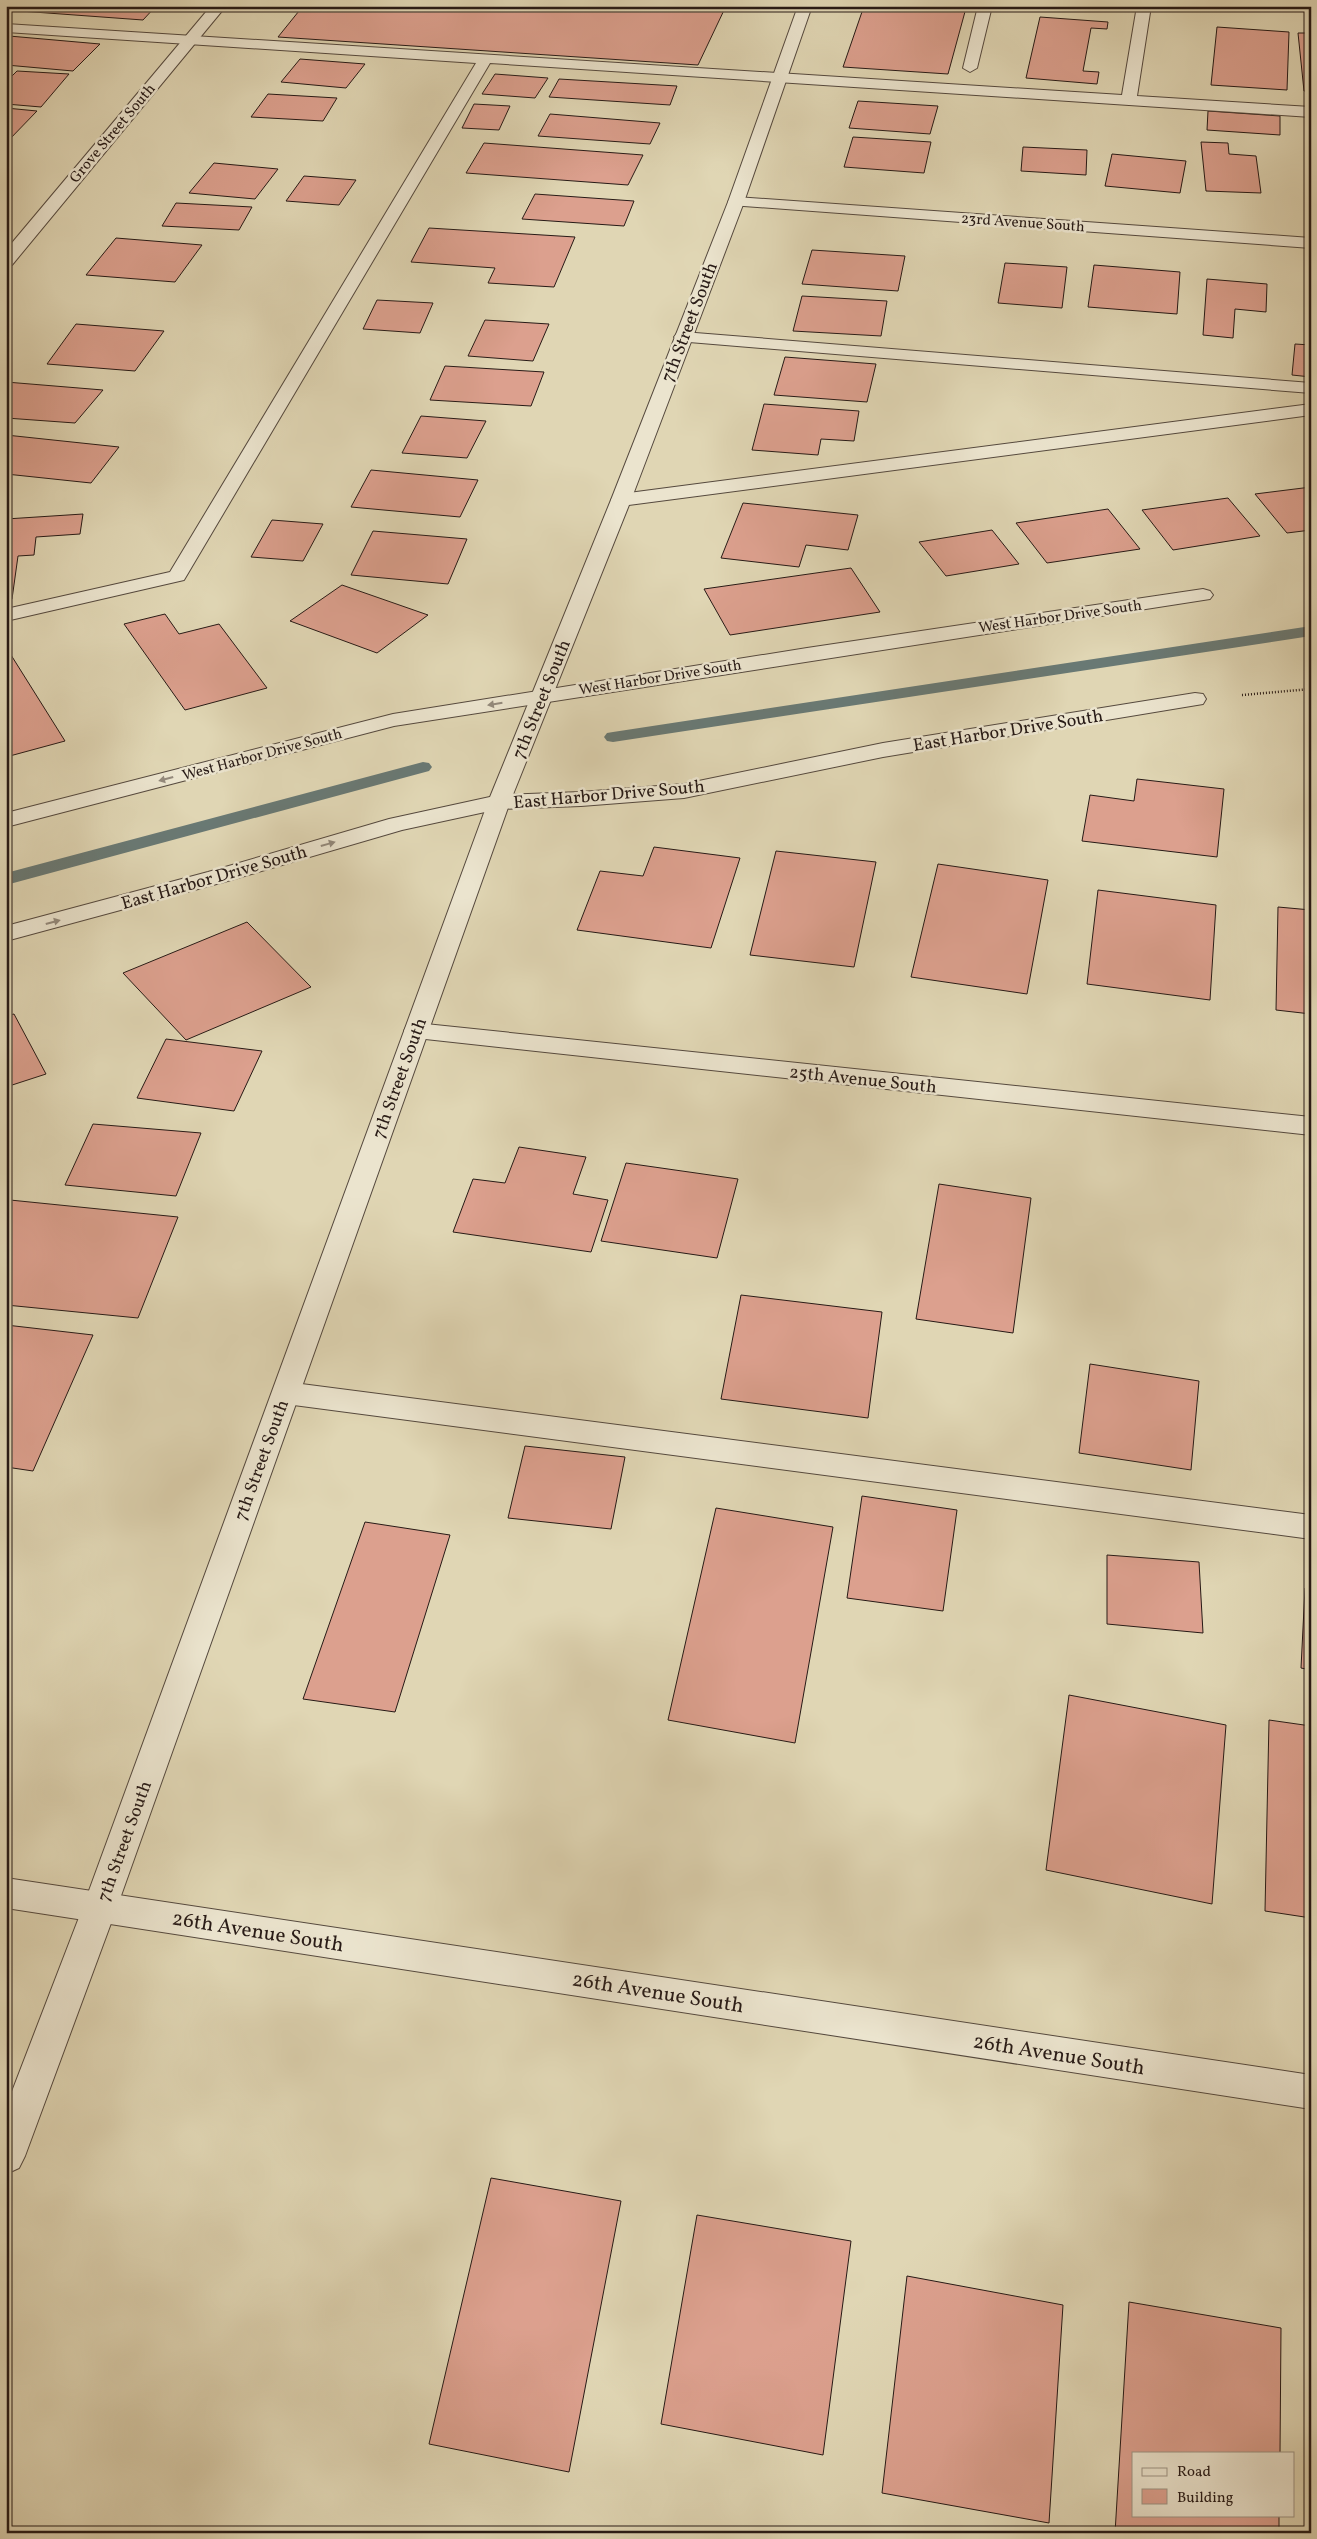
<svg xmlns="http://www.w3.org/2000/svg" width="1317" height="2539" viewBox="0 0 1317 2539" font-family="Vollkorn,serif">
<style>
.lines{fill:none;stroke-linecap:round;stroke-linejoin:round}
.stream{fill:#697974;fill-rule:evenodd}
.building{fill:#dca08e;stroke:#271a16}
.service-casing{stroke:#55493e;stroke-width:2}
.minor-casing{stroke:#55493e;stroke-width:2}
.tertiary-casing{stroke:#55493e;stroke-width:2}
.path{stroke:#271a16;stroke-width:2.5;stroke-dasharray:1 2;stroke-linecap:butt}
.service{fill:#ebe4ce;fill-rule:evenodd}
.minor{fill:#ebe4ce;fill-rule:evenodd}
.tertiary{fill:#ebe4ce;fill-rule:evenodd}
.oneway{fill:#93897b}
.labels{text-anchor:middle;stroke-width:5;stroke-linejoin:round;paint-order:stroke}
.far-street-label{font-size:15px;fill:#271a16;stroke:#ebe4ce}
.street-label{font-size:18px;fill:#271a16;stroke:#ebe4ce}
.near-street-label{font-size:21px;fill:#271a16;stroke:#ebe4ce}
</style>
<rect width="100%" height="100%" fill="#e0d6b4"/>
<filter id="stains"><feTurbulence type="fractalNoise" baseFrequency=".004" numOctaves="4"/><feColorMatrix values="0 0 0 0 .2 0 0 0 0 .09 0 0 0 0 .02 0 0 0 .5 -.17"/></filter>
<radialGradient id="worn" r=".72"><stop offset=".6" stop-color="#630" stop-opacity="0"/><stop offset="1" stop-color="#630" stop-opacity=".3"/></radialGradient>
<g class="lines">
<path class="stream" d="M1311,626v10l-698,106 -6,-1 -3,-4 3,-4 6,-1z
M423,762l6,1 3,4 -3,4 -423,114v-12z"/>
</g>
<path class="building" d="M25,6h131l-13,14 -123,-9z
M303,6h423l-28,59 -420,-28z
M864,6l102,2 -18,66 -105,-7z
M1040,17l68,5 -1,7 -16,-1 -8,43 16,1 -2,12 -71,-6z
M1217,27l72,5 -2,58 -76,-5z
M1298,33h13v58h-7z
M9,36l91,8 -27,27 -67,-6v-26z
M300,59l65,5 -19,24 -65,-6z
M17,71l52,3 -28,33 -35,-3v-22z
M495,74l53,4 -13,20 -53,-4z
M559,79l118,7 -7,19 -121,-8z
M268,94l69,4 -14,23 -72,-4z
M858,101l80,5 -8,28 -81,-6z
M474,104l36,2 -11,24 -37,-2z
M6,108l31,3 -30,31h-1z
M1208,111l72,5v19l-73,-5z
M550,114l110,9 -10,21 -112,-8z
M853,137l78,5 -7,31 -80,-6z
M1201,142l27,1 1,11 27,2 5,37 -55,-2z
M484,143l159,12 -15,30 -162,-12z
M1023,147l64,3 -1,25 -65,-4z
M1112,154l74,7 -6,32 -75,-7z
M214,163l64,6 -23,30 -66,-6z
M304,176l52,4 -17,25 -53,-4z
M535,194l99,7 -10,25 -102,-7z
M176,203l76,4 -13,23 -77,-4z
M429,228l146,9 -21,50 -66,-4 7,-15 -84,-6z
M116,238l86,7 -27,37 -89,-7z
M812,250l93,6 -7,35 -96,-7z
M1005,263l62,4 -5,41 -64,-5z
M1094,265l86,7 -3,42 -89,-7z
M1207,279l60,5 -1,28 -31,-3 -2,29 -30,-3z
M802,296l85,5 -6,35 -88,-5z
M377,300l56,3 -13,30 -57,-4z
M485,320l64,4 -16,37 -65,-5z
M76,324l88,7 -29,40 -88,-7z
M1295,344l16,1v32l-19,-2z
M785,357l91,7 -9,38 -93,-7z
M445,366l99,6 -13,34 -101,-6z
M6,382l97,8 -28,33 -69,-5z
M764,404l95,7 -5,30 -33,-2 -3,16 -66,-5z
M421,416l65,5 -19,37 -65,-5z
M6,435l113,12 -28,36 -85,-9z
M371,470l107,10 -18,37 -109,-10z
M1311,487v43l-24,3 -32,-39z
M1228,498l32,38 -87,14 -31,-40z
M743,503l115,12 -10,35 -42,-5 -7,22 -78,-9z
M1108,509l32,40 -93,14 -31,-40z
M83,514l-3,20 -44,3 -2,18 -16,1 -6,43h-6v-80z
M272,520l51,4 -20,37 -52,-4z
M992,530l27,34 -73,12 -27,-34z
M373,531l94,8 -19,45 -97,-9z
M851,568l29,44 -150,23 -26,-46z
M342,585l86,30 -51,38 -87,-32z
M165,614l14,20 40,-10 48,64 -82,22 -61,-86z
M6,647l59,94 -59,16z
M1137,779l87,10 -7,68 -135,-16 8,-46 44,6z
M654,847l86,11 -29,90 -134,-18 23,-59 43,5z
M776,851l100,11 -22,105 -104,-12z
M938,864l110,16 -21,114 -116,-17z
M1098,890l118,15 -6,95 -123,-16z
M1278,907l33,3v104l-35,-4z
M247,922l64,65 -125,53 -63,-67z
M14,1014l32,60 -40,13v-71z
M166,1039l96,12 -28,60 -97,-13z
M93,1124l108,9 -25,63 -111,-11z
M519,1147l67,10 -13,37 35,6 -17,52 -138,-20 20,-53 32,4z
M626,1163l112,16 -21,79 -116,-17z
M939,1184l92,14 -18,135 -97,-14z
M10,1200l168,17 -40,101 -132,-13v-97z
M741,1295l141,17 -14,106 -147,-19z
M6,1325l87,10 -60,136 -27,-4z
M1090,1364l109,17 -8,89 -112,-17z
M525,1446l100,11 -14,72 -103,-11z
M862,1496l95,14 -14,101 -96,-13z
M716,1508l117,19 -38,216 -127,-23z
M365,1522l85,13 -55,177 -92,-13z
M1107,1555l92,7 4,71 -96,-9z
M1305,1588l6,1v81l-10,-2z
M1069,1695l157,30 -14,179 -166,-34z
M1269,1720l42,6v192l-46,-7z
M491,2178l130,23 -52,271 -140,-28z
M697,2215l154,26 -28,214 -162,-31z
M907,2276l156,29 -14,218 -167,-30z
M1129,2302l152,26 -1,125h-147v62h146v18h-164z
M1307,2489l4,1v43h-4z"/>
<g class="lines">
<g class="service-casing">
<path id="service" d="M978,6h14l-15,62 -7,4 -7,-4z
M1137,6h14l-14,90 174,11v10l-821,-54 -306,517 -178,41v-12l164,-37 306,-509 -470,-31v-8l1116,71z
M683,332l628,51v10l-634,-52 -3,-4 3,-4z
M1311,404v11l-690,91 -7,-2 -3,-4 3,-4 7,-2z
M286,1382l1025,133v24l-1025,-135 -10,-3 -4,-8 4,-8z"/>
</g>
<g class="minor-casing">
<path id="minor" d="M211,6h15l-214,259 -6,1v-16z
M736,197l575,41v10l-581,-43 -2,-3 2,-3z
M1203,589l7,2 3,4 -3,4 -816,127 -388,101v-14l387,-99 414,-66z
M1195,693l8,1 3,5 -3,5 -320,53 -199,41 -103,8 -82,3 -97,21 -178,52 -218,59v-15l202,-54 181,-53 110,-24 82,-3 103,-8 199,-41z
M416,1023l895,94v18l-904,-98 -3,-6 3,-6z
M6,1878l1305,197v34l-1305,-201z"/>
</g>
<g class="tertiary-casing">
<path id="tertiary" d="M798,6h14l-68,196 -113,298 -121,302 -393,1105 -92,249 -6,12 -13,6v-67l77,-200 405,-1105 123,-302 117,-298z"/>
</g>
<path class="path" d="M1242,695l69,-6"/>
<use href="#service" class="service"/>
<use href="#minor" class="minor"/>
<use href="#tertiary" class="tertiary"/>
</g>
<defs><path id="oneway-solid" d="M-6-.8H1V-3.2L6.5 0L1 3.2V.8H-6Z" transform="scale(1.25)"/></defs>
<g class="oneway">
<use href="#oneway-solid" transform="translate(495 704) rotate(171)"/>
<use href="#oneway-solid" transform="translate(166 779) rotate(165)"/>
<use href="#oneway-solid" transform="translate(328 844) rotate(-16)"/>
<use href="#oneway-solid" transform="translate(53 922) rotate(-15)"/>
</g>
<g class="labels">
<g class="far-street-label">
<text transform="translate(112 133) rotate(-50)" y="5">Grove Street South</text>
<text transform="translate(1023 222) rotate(4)" y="5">23rd Avenue South</text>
<text transform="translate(1060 616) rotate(-8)" y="5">West Harbor Drive South</text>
<text transform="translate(660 677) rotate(-9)" y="5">West Harbor Drive South</text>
<text transform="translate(262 754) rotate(-15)" y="5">West Harbor Drive South</text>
</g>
<g class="street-label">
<text transform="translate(689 322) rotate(-69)" y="6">7th Street South</text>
<text transform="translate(541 699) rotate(-68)" y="6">7th Street South</text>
<text transform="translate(1008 730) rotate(-9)" y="6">East Harbor Drive South</text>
<text transform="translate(609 794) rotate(-5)" y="6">East Harbor Drive South</text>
<text transform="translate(214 877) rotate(-16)" y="6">East Harbor Drive South</text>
<text transform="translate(399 1078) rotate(-70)" y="6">7th Street South</text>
<text transform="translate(863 1079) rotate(6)" y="6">25th Avenue South</text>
<text transform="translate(261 1460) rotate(-70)" y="6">7th Street South</text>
<text transform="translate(124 1841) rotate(-70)" y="6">7th Street South</text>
</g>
<g class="near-street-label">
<text transform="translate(258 1931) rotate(9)" y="7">26th Avenue South</text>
<text transform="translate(658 1992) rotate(9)" y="7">26th Avenue South</text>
<text transform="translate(1059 2054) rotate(9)" y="7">26th Avenue South</text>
</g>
</g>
<rect width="1317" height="2539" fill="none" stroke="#e0d6b4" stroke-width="25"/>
<rect x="8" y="8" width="1302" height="2524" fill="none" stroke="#271a16" stroke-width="2.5"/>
<rect x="12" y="12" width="1292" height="2514" fill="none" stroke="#271a16"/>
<rect x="1132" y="2452" width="162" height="65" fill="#ebe4ce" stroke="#9d9384"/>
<rect x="1142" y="2468" width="25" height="8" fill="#ebe4ce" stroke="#9d9384"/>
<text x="1177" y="2476" font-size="15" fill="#271a16">Road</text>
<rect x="1142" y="2489" width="25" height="15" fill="#dca08e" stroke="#9d9384"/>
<text x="1177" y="2502" font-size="15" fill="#271a16">Building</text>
<rect width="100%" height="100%" filter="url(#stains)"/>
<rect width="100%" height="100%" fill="url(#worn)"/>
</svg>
